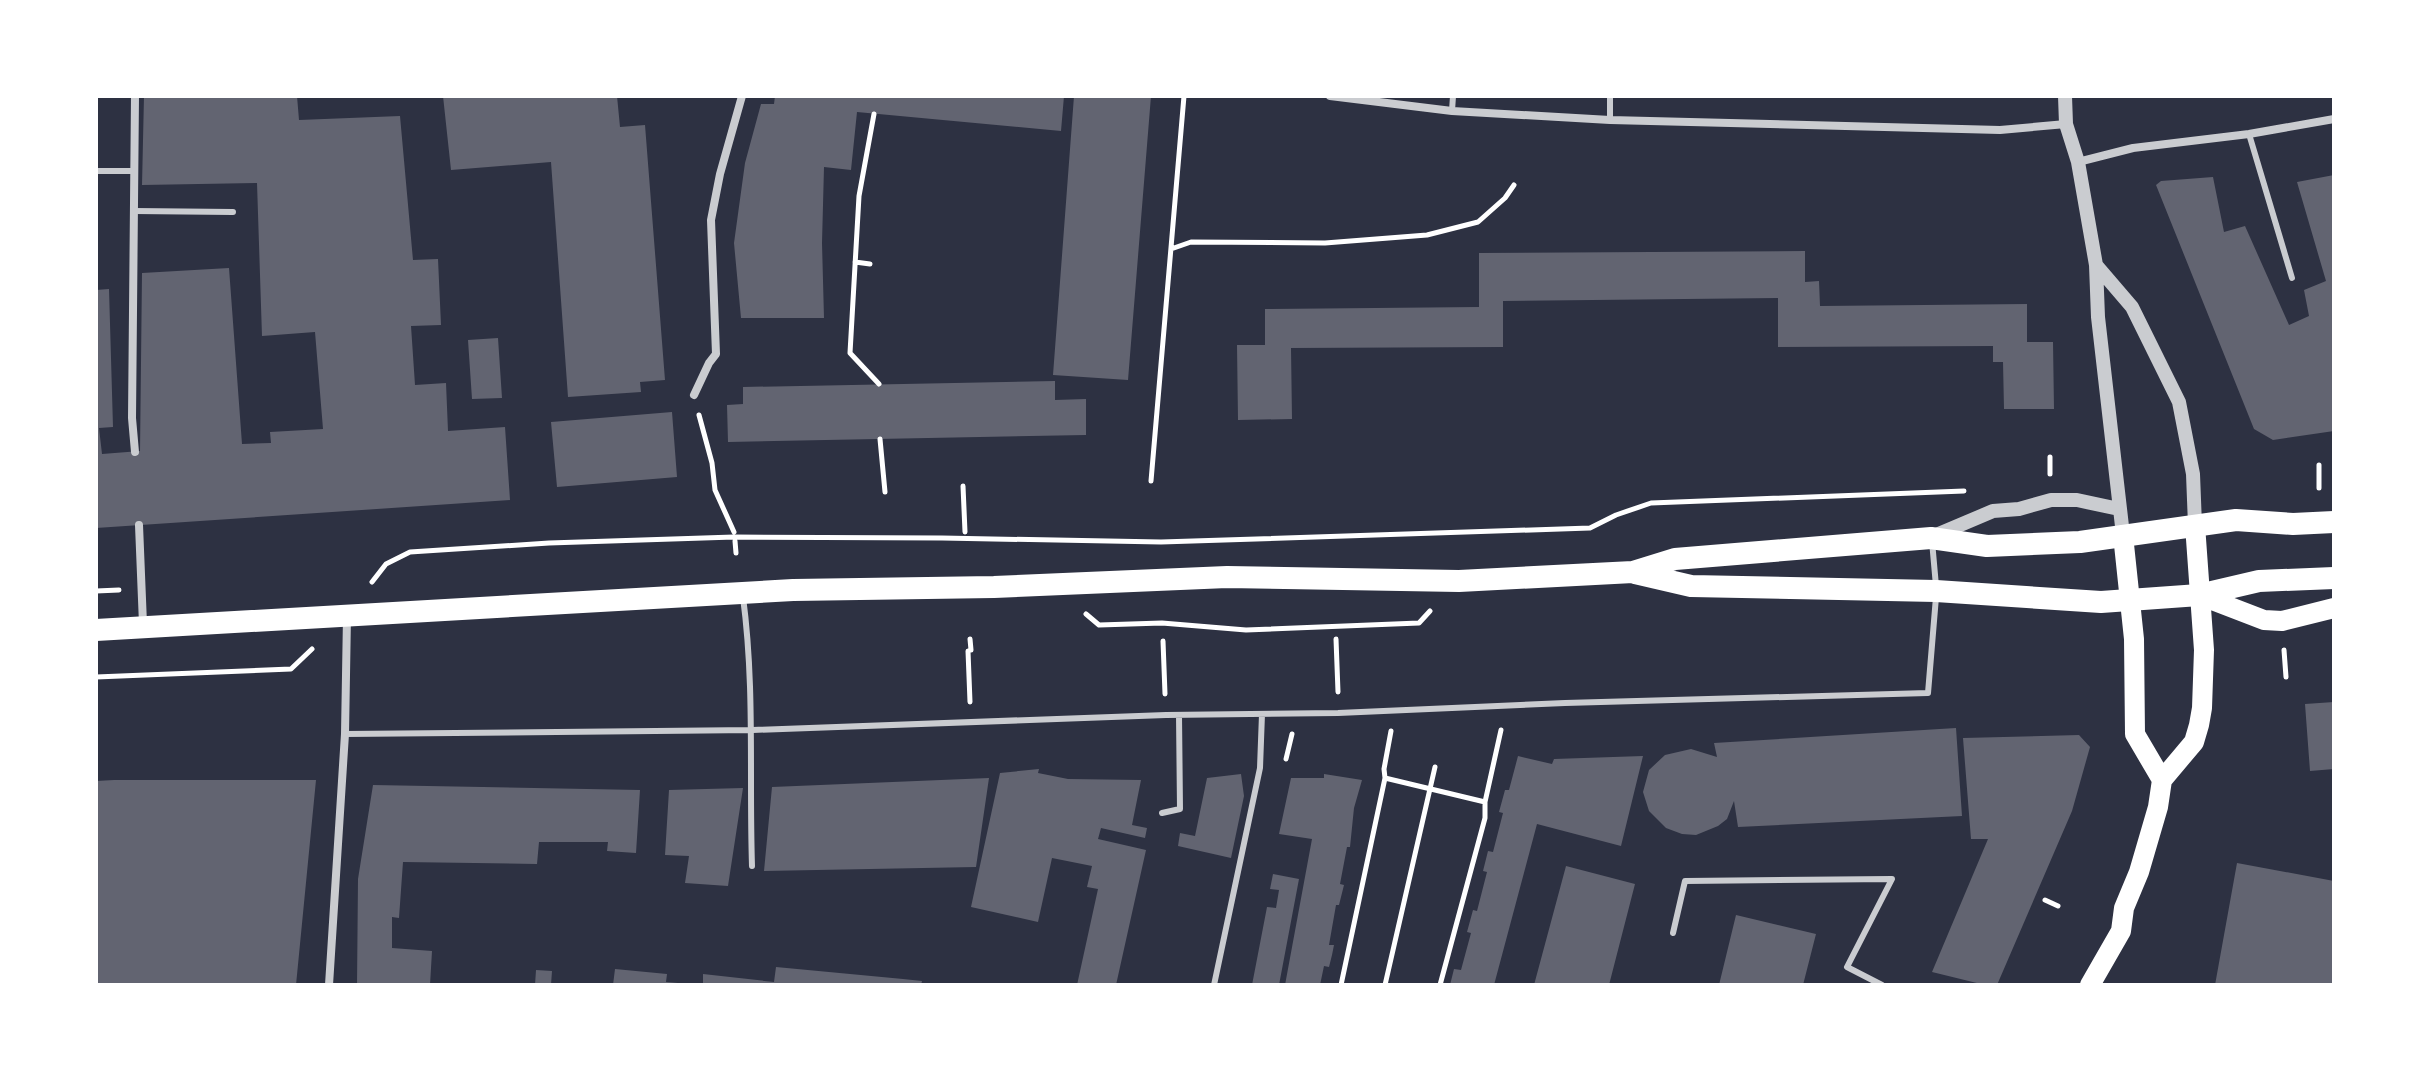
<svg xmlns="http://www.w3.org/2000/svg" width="2430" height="1081" viewBox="0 0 2430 1081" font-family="'Times New Roman',serif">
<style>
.building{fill:#626471}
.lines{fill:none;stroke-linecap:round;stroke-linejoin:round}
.path{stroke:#fff;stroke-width:5}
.service{stroke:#caccd0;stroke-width:6}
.minor{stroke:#caccd0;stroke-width:8}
.tertiary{stroke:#caccd0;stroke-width:14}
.primary{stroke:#fff;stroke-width:20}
.trunk{stroke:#fff;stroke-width:22}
</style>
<rect width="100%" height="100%" fill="#2d3142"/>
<path class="building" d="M144,96h153l2,24 101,-4 13,144 25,-1 3,66 -30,1 4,59 31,-2 2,48 57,-4 5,73 -414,28v-238l13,-1 4,138 -14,1 3,26 38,-3 2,-178 87,-5 13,176 29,-1 -1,-11 53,-3 -8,-97 -53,4 -5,-153 -115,2z
M443,96h174l3,31 25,-2 20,255 -25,2 1,10 -73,5 -17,-235 -100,8z
M775,96h289l-3,35 -204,-19 -6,58 -27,-3 -2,76 2,75h-83l-7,-75 11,-80 16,-59h13z
M1074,96h77l-23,284 -75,-5z
M2334,175v256l-61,9 -19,-11 -98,-244 5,-4 52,-4 11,55 21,-6 44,99 20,-9 -5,-26 22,-9 -29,-99z
M1805,251v31l14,-1 1,25 207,-2v38h26l1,67h-50l-1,-47h-10v-16l-215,1v-49l-275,3v46l-212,1 1,71 -54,1 -1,-75h28v-36l214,-2v-54z
M498,338l4,60 -30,1 -4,-59z
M1055,381v19l31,-1v36l-358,7 -1,-37 16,-1v-17z
M672,412l5,65 -120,10 -6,-65z
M2334,702v67l-24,2 -5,-67z
M1956,728l6,88 -224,11 -4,-26 -7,18 -9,7 -22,9 -14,-1 -16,-6 -17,-17 -6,-19 6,-22 16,-15 26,-6 26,8 -3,-14z
M2079,735l11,12 -18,64 -75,174h-12l-53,-13 56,-133h-17l-8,-101z
M1518,756l34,8 2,-5 89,-3 -22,90 -84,-22 -43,161h-44l4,-16 7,1 10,-37 -4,-1 6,-22 4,1 10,-39 -4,-1 5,-20 5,1 10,-39 -4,-1 6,-22h4z
M1039,769l-1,4 30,6 73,1 -9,45 15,3 -2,10 -44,-10 -3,11 48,11 -30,135h-39l21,-96 -11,-2 5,-21 -40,-8 -14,64 -67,-15 29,-134z
M1241,774l3,22 -13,62 -53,-12 2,-13 15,3 12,-58z
M1324,774l38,6 -8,28 -4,39h-3l-7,37 4,1 -5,20h-3l-7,40h5l-2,10 -3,12 -5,-1 -4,19h-35l27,-146 -33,-5 12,-56h33z
M989,778l-13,89 -212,4 8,-84z
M114,780h202l-20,205h-200v-204z
M373,785l267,5 -4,63 -29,-2 1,-9h-69l-2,22 -134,-2 -4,56 -7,-1v31l40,3 -2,34h-73l1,-106z
M743,788l-15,98 -43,-3 4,-27 -24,-1 4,-65z
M2237,863l97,18v104h-119z
M1566,866l69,18 -26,101h-75z
M1273,874l26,5 -20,106h-27l15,-78 9,1 3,-18 -9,-1z
M1736,915l80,19 -13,51h-84z
M776,967l127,12 19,2 -1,4h-218v-11l71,8z
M615,969l52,5 -1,8 12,1v2h-65z
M536,970l16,1 -1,14h-16z"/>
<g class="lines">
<path class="path" d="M874,114l-15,82 -9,157 29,31
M1171,249l20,-7 134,1 102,-8 51,-13 27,-24 9,-13
M855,262l15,2
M699,415l13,48 3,27 19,42
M880,439l5,53
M2050,457v17
M2319,465v23
M1151,481l33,-385
M963,486l2,46
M735,541l1,12
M372,582l14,-18 24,-12 139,-9 185,-6 208,1 219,4 429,-14 26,-13 35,-12 313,-12
M96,591l23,-1
M1086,614l13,11 63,-2 84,7 173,-7 11,-12
M970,639l1,11
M1336,639l2,53
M1163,641l2,53
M2284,650l2,27
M968,651l2,51
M96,677l195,-8 21,-20
M1286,759l6,-25
M1385,778l100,24
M2045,900l13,6
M1341,985l44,-207 -1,-9 7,-38
M1385,985l50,-218
M1440,985l45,-167v-16l16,-72"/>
<path class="service" d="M1452,111l1,-15
M1610,120v-24
M2249,134l43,144
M96,171h38
M134,211l99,1
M1932,541l4,45
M743,597c12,90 6,178 9,269
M345,734l408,-4 413,-15 172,-2 227,-10 363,-10 8,-96
M1162,813l18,-4 -1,-94
M1673,933l12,-52 207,-2 -45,88 35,18
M1214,985l46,-217 2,-54"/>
<path class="minor" d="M1330,96l122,15 158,9 390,10 66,-6
M2078,162l55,-14 116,-14 85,-15
M694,395l15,-32 7,-9 -5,-134 9,-46 22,-78
M135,452l-3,-34 3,-322
M139,525l4,99
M329,985l16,-251 2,-118"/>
<path class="tertiary" d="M2065,96l1,28 12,38 18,103 2,52 25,218
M2096,265l36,42 47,95 14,72 2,51
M1934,536l59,-25 26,-2 32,-9h26l42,9"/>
<path class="primary" d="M2123,535l11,104 1,95 27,46
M2199,595l65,25 18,1 52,-13
M2090,985l31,-54 3,-23 15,-36 19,-65 4,-27 32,-38 5,-17 3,-17 2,-58 -9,-125"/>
<path class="trunk" d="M1635,573l56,13 245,5 165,11 98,-7 60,-14 75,-3
M96,630l697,-40 201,-3 233,-10 232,4 174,-9 42,-13 256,-21 56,8 93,-4 156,-22 57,4 41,-2"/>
</g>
<rect width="2430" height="1081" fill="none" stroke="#ffffff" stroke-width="196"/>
</svg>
